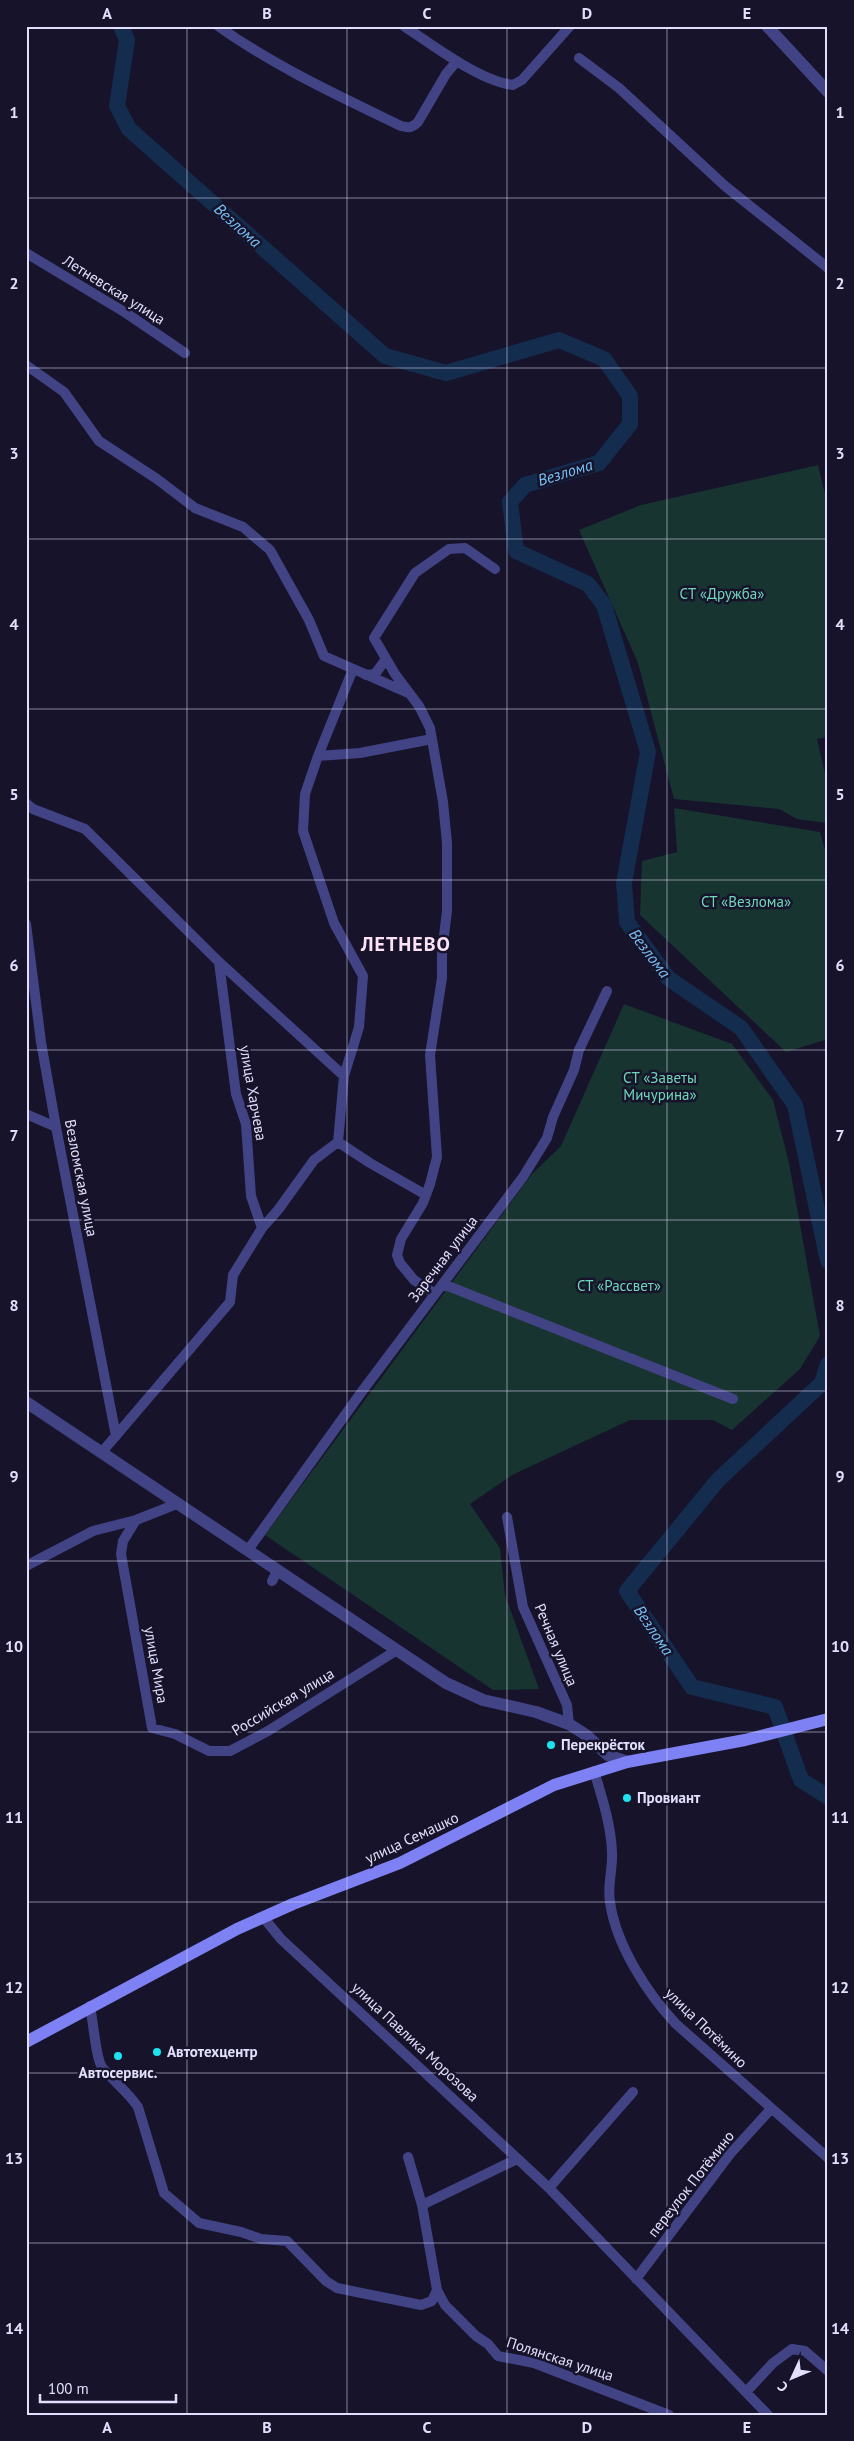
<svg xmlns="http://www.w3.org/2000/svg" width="854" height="2441" viewBox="0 0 854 2441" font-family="'PT Sans',sans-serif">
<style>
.green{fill:#173431}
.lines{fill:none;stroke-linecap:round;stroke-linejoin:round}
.river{stroke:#142c4d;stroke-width:16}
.minor{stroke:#424385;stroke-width:10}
.tertiary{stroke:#424385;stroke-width:12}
.secondary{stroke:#7e81f4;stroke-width:12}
.grid{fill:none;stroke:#e1dffc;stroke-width:1;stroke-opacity:0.55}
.poi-dot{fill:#1be2ec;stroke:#16132a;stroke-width:2}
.labels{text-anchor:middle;stroke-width:5;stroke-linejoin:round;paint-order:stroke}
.street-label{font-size:15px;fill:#e1dffc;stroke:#16132a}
.park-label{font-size:15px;fill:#6fd8b9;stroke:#16132a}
.poi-label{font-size:15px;font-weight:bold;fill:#e1dffc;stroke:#16132a;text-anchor:start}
.water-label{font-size:16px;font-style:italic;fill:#76c0f4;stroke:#16132a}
.district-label{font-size:20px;font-weight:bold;letter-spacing:1px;fill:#fde1f4;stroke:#16132a}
.neatline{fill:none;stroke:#e1dffc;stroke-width:2}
.grid-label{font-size:16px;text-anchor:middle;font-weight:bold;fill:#e1dffc}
</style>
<rect width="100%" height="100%" fill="#16132a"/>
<path class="green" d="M818,465l10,41v231l-11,2 11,47 -2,37 -29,-4 -18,-10 -105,-10 -36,-136 -59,-133 62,-25z
M674,808l146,24 8,28v179l-42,13 -146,-137 2,-54 35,-9z
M624,1004l108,40 41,56 16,63 31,173 -20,33 -68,61 -19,-10h-83l-118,55 -42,29 30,44 5,47 34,94 -46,1 -228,-155 267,-361 29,-28z"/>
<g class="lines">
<path class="river" d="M121,26l6,14 -10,66 12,23 256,227 61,17 113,-33 45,19 26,37v28l-31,39 -74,22 -15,17 6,49 72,33 16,21 44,147 -24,131 3,39 41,56 73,50 54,77 33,156
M828,1364l-6,19 -104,97 -91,111 65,96 83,20 26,73 27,17"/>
<path class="minor" d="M218,26c56,40 121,70 183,100 8,2 11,2 17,-4l28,-48 11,-13
M404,26c28,19 76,55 109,59l9,-5 48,-54
M579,58l40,30 106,98 103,82
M26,253l100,60 59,40
M26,365l38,27 35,49 58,38 38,29 48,19 27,23 39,70 15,36 84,37
M366,675l9,-1 11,-15
M318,756l42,-3 72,-14
M26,803l7,6 52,20 134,133 125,114
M26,924l15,118 15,85 60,309
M219,962l17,132 10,30 5,72 11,32
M26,1114l30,13
M338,1142l6,-66 15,-49 4,-51 -29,-53 -31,-92 2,-37 13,-38 35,-87
M443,1284l290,115
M435,1294l-21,-14 -14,-17 -3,-8 4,-16 22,-36 7,-19 7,-27 -7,-102 12,-77v-26l5,-41v-68l-4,-41 -13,-74 -11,-22 -24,-32 -21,-36 41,-65 34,-24 16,-1 30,21
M102,1452l128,-150 3,-27 29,-47 16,-18 36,-50 24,-18 32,21 56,32
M507,1517l16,90 44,98 2,19
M136,1520l-13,21 -2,13 31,174 23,6 34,17h21l38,-20 129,-81
M248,1550l115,-160 160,-213 24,-39 6,-21 21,-47 5,-20 28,-59
M26,1566l67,-35 43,-11 43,-17
M272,1581l6,-11
M594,1771c8,26 17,54 18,81 1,17 -5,34 -2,50 6,43 37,91 66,122l152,134
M263,1917l18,22 268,249 219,227
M90,2006c3,14 6,53 12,61 11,14 26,25 36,40l26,86 35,30 42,9 20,7 26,2 39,40 11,7 84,17 11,-4 5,-11
M408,2157l14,48 15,85 8,15 31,31 12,8 10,12 36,7 135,52
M549,2188l84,-96
M422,2205l95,-46
M636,2279l94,-125 41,-45
M747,2391l26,-28 19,-14 13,2 23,20"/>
<path class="tertiary" d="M767,26l61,66
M26,1402l420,281 37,17 53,12 33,12 17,11 22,20 19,7"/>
<path class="secondary" d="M26,2042l211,-113 56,-25 107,-41 154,-78 73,-23 118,-22 83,-21"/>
</g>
<path class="grid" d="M187,26v2389M347,26v2389M507,26v2389M667,26v2389M26,198h802M26,368h802M26,539h802M26,709h802M26,880h802M26,1050h802M26,1220h802M26,1391h802M26,1561h802M26,1732h802M26,1902h802M26,2073h802M26,2243h802"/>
<g class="poi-dot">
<circle cx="551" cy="1745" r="5"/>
<circle cx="627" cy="1798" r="5"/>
<circle cx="157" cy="2052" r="5"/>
<circle cx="118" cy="2056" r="5"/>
</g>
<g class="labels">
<g class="street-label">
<text transform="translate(114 290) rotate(32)" y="5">Летневская улица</text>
<text transform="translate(253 1093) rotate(80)" y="5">улица Харчева</text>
<text transform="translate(81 1178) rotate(79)" y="5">Везломская улица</text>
<text transform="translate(443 1259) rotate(-53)" y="5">Заречная улица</text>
<text transform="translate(556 1645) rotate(67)" y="5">Речная улица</text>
<text transform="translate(156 1665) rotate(80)" y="5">улица Мира</text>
<text transform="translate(283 1702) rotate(-31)" y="5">Российская улица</text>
<text transform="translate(412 1838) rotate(-25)" y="5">улица Семашко</text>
<text transform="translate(706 2028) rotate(44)" y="5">улица Потёмино</text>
<text transform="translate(415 2042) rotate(43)" y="5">улица Павлика Морозова</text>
<text transform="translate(691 2184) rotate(-52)" y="5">переулок Потёмино</text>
<text transform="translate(560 2359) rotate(18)" y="5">Полянская улица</text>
</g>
<g class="park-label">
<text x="722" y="599">СТ «Дружба»</text>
<text x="746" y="907">СТ «Везлома»</text>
<text x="660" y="1083">СТ «Заветы<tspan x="660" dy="17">Мичурина»</tspan></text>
<text x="619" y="1291">СТ «Рассвет»</text>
</g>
<g class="poi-label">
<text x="561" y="1750">Перекрёсток</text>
<text x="637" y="1803">Провиант</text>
<text x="167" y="2057">Автотехцентр</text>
<text x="118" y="2078" text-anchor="middle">Автосервис.</text>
</g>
<g class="water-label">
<text transform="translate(238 225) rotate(42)" y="6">Везлома</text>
<text transform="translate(565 472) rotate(-17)" y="6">Везлома</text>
<text transform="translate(650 953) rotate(53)" y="6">Везлома</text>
<text transform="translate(654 1630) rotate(56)" y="6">Везлома</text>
</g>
<g class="district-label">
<text x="406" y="951">ЛЕТНЕВО</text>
</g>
</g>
<rect width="854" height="2441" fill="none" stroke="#16132a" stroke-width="55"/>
<g transform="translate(792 2378) rotate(226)" stroke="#16132a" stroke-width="4" paint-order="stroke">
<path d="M0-4L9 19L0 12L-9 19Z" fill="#e1dffc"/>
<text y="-8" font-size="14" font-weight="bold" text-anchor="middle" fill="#e1dffc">С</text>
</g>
<path d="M40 2394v8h136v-8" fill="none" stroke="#e1dffc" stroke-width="2.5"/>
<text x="48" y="2394" font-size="15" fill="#e1dffc" stroke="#16132a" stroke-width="4" paint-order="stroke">100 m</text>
<rect x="28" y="28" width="798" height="2386" class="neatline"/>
<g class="grid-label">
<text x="107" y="19">A</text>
<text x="267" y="19">B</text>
<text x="427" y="19">C</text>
<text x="587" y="19">D</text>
<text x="747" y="19">E</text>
<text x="14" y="118">1</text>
<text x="840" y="118">1</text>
<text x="14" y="289">2</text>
<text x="840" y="289">2</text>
<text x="14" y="459">3</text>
<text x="840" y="459">3</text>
<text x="14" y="630">4</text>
<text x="840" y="630">4</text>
<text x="14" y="800">5</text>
<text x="840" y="800">5</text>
<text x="14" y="971">6</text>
<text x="840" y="971">6</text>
<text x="14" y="1141">7</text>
<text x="840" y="1141">7</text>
<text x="14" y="1311">8</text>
<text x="840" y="1311">8</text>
<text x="14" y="1482">9</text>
<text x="840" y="1482">9</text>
<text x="14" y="1652">10</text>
<text x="840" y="1652">10</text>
<text x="14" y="1823">11</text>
<text x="840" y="1823">11</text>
<text x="14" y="1993">12</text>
<text x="840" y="1993">12</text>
<text x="14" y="2164">13</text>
<text x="840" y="2164">13</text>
<text x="14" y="2334">14</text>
<text x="840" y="2334">14</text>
<text x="107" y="2433">A</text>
<text x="267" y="2433">B</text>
<text x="427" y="2433">C</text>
<text x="587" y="2433">D</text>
<text x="747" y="2433">E</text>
</g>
</svg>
